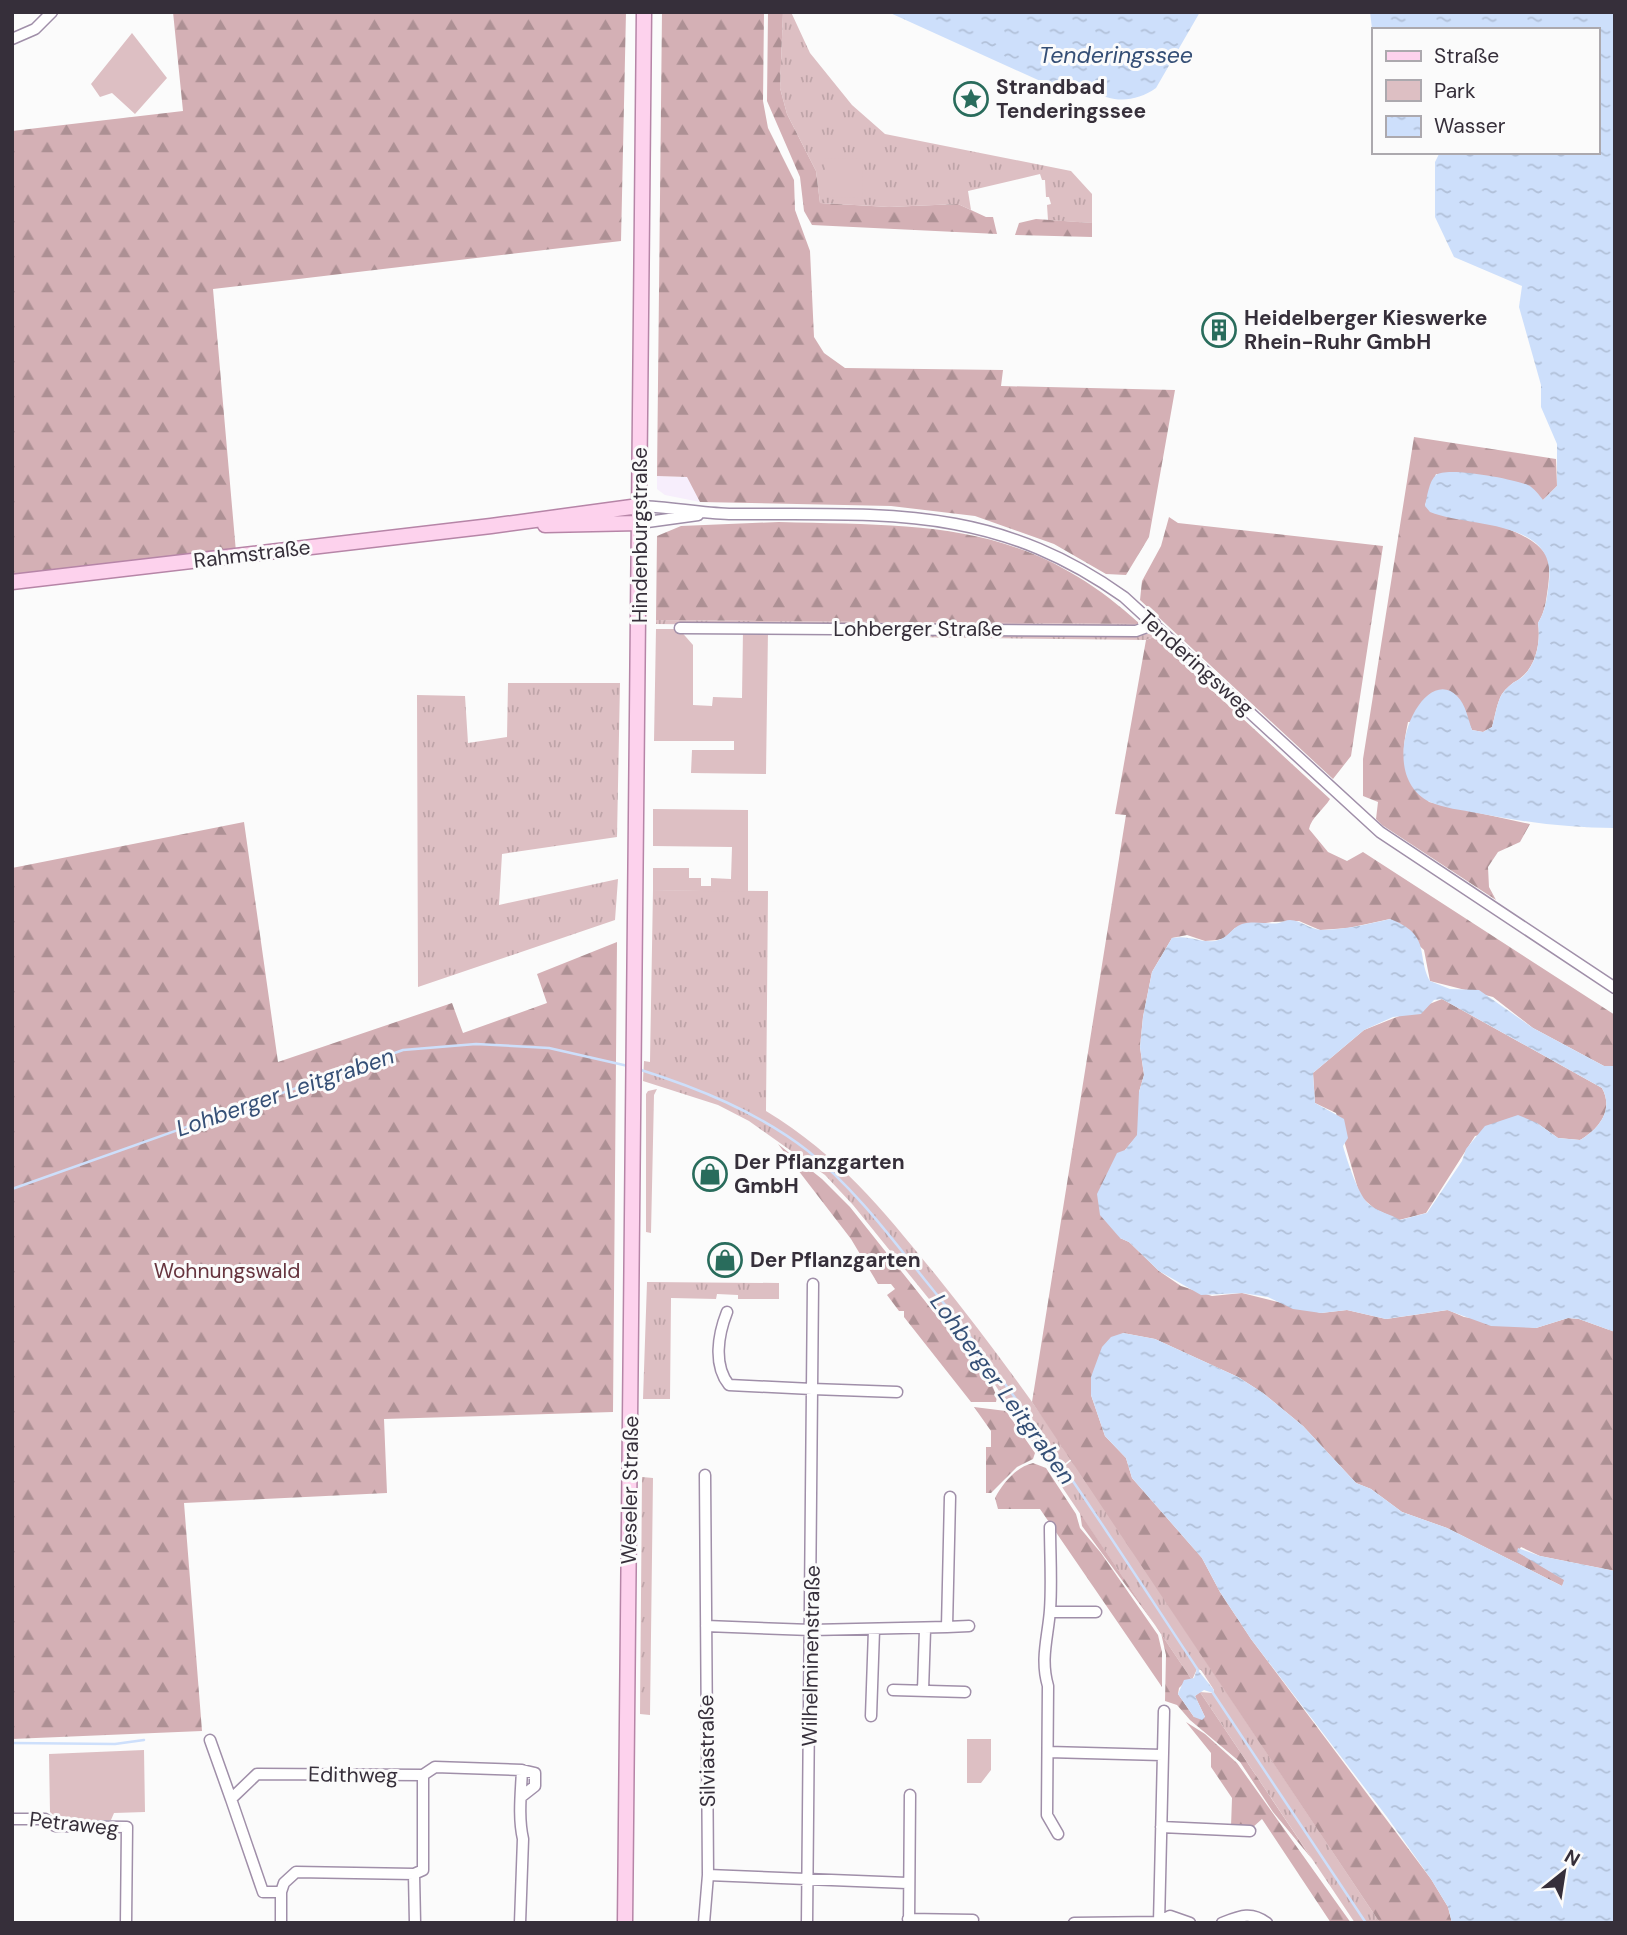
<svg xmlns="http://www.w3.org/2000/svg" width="1627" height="1935" viewBox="0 0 1627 1935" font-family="'DM Sans',sans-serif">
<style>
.built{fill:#f7eefc}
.grass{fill:url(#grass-tufts)}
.forest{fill:url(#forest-firs)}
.green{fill:#ddbfc3}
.water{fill:url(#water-ripples);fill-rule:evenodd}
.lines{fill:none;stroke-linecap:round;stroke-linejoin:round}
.stream{stroke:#cddffb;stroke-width:2.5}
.minor-casing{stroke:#a08fa9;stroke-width:13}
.major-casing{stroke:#b685a7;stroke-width:17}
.minor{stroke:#fff;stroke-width:10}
.major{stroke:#fdd2ed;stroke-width:14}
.labels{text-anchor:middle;stroke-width:6;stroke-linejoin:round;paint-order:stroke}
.poi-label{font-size:21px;font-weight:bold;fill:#362f3a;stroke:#fbfbfb;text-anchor:start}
.street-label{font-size:21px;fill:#362f3a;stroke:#fbfbfb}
.park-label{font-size:21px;fill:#66343e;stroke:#fbfbfb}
.water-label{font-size:23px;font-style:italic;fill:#354f76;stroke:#fbfbfb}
</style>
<defs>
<pattern id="grass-tufts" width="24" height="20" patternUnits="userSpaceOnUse" patternTransform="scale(1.75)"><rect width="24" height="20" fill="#ddbfc3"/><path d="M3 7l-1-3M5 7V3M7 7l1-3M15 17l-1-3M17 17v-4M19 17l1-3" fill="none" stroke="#bea4a8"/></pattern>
<pattern id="forest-firs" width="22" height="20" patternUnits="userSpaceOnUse" patternTransform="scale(1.75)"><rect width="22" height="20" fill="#d4b0b5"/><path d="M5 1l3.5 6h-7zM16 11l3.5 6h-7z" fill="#ad9094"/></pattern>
<pattern id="water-ripples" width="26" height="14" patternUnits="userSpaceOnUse" patternTransform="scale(1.75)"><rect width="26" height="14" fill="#cddffb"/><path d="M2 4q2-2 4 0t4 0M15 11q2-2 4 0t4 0" fill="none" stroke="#b1c0d8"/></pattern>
</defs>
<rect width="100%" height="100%" fill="#fbfbfb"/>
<path class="built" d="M657,476l31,1 12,25 -35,-7 -8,-6z"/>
<path class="grass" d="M783,12h8l19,41 42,52 33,29 186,37 21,23v29l-44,-3 -1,-15 4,-1 -2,-7h-3l-1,-17h-3l-2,-6 -72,17 3,19 -13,-6 -69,3 -69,-4 -4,-32 -29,-57 -7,-26z
M656,620l484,4 -7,6 -477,-6z
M903,631l248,3 3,3 -8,3 -245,-3z
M508,683h112l-3,154 -115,17 -3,51 119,-26 -3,41 -197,67 -1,-292 48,1 3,47 39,-6z
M653,890l115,1 -2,220c75,46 115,97 169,163 48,60 94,121 136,185l-18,14 -73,-111 -127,-157 -28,-30 -76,-54 -31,-16 -75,-24 1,-20 6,1z
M657,1089l-3,6 -3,138 -5,-1v-138l2,-3z
M647,1282l132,1v16h-41v-4l-21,-1 -1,5 -45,-1 -1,101h-27z
M1072,1460l308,463h-25l-155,-231 13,1 1,-3 -13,-20 -4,-1 -5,11 -138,-205z
M642,1477l11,1 -3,237 -10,-1z"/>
<path class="forest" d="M173,12h453l-5,229 -408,48 23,263 -224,23v-444l171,-20z
M662,12h102l-1,89 5,27 26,52 1,30 15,41 4,86 10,16 21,15 158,2 -2,16 174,4 -26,147 -23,38 -20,-1 -52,-30 -79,-28 -84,-10 -191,-4 -13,-25 -30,-1z
M768,12h15l-3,76 7,26 29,57 4,32 69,4 69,-3 28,13h7l4,17 -185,-9 -8,-14 -4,-34 -33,-76z
M1036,219l56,4v14l-77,-2 4,-12z
M1414,437l142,22 1,27 -14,14 -107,-26 -11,31c32,10 103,21 121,50 5,9 3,22 2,32 -2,14 -3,25 -10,36 3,19 -2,45 -20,57 -6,3 -12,8 -16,14 -5,8 -7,23 -10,33l-9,5 -11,-2 -4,-9 -60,1c-9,43 -4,45 21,80l101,22 -10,18 -22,10 -10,15 1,20 7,13 -114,-75 -6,-6 2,-17 -15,-6v-37z
M1169,517l9,6 205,23 -32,210 -18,23 -193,-179 2,-19 19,-35z
M779,522c144,4 247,-3 361,102l-484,-4 1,-84 24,-10z
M1154,637l176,162c-6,10 -19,19 -21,30l19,23 19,9 16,-9 252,163v51h-11l-71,-38 -40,-31 -63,-16 -6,-31 -34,-31 -42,9 -28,2 -21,-9 -27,1 -37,6 -10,10 -8,2 -12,1 -18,-6 -15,3 -20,34 -9,45 -3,30 4,28 -5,17v35l-2,9 -12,14 -5,88 9,4 30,29 22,15 31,10 30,-3 79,20 26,-3 39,9 62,-9 16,7 72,11 32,-10 11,1 36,13v239l-75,-15 -19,-9 -3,5 47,28 -3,6 -115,-58 -45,-16 -31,-23 -15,-6 -53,-57 -40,-33 -25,-16 -83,-38 -32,-6 -32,62 14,41 21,22 6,20 70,80 18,34 31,47 180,240 17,28 4,16h-72l-348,-521 94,-587 -11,-1 31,-174z
M244,822l34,240 174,-59 11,30 84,-30 -10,-29 80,-32 -4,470 -229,7 3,74 -203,10 18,228 -190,8v-871z
M1442,999l160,89c12,22 -3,41 -22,52l-22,-2 -21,-15 -62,13 -49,77 -27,7 -24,-11 -15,-13 -24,-83 -21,-10 -2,-30 51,-43z
M778,1144l44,35 28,28 142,178 5,12 -1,5h-25l-67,-85v-6h-5l-12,-16 8,-6 -4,-5h-13l-27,-45z
M974,1407l32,4 29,42 -2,6 -16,8 -26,26h-5v-46h5v-16z
M1033,1463l13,5 30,46 4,14 21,25 57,82 4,17v35l-122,-178h-42l-3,-11c8,-15 21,-31 38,-35z
M1080,1513l112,167h-5l-8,8 -1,6 16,23h11l-10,-21 5,-4 112,167 -39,-47 -33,-50 -50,-42 -13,-15 -12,-4 1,-46 -5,-22 -79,-107z
M1186,1722l19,12 32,29 114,160h-20l-69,-104 -10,9 -21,-1 1,-29 -21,-31v-14z"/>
<path class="green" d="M132,33l35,45 -32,36 -23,-21 -12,4 -9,-13z
M825,158l38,1 -1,39 -37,-1z
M656,629h23l14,16v60l19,1 1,-9 29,1 1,-68h25l-2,144 -75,-1 1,-23h42v-9h-80z
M653,809l95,1v82l-95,-2v-22h36v10h12v8h10v-8l20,1 1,-32 -79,-1z
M967,1739h24v31l-10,13h-14z
M144,1750l1,62 -31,1 -3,7h-52l-9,-8 -1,-58z"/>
<path class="water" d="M888,12h312l-44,76c-20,14 -43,16 -64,2l-20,4 -14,-5z
M1370,12h245v816c-48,0 -92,-6 -138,-15 -15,-3 -34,-5 -47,-11 -58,-28 -8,-141 27,-106 9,9 11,23 15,34l11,2 9,-5c3,-10 5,-25 10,-33 4,-6 10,-11 16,-14 18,-11 23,-38 20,-57 8,-13 9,-26 11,-41 8,-64 -81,-54 -119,-70l-5,-6c2,-9 4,-25 11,-31 10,-9 78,4 92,10 6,3 11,10 15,15l14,-14v-42l-16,-37v-22l-22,-78 3,-21 -68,-29 -19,-40v-55l5,-10h157v-122h-224v7z
M1390,919c42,16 26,36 40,62l20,8 29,1 54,38 71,38h11v266l-36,-13 -11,-1 -32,10 -45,-2 -44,-16 -61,9 -39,-9 -26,3 -28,-4 -25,-12 -26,-4 -41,2 -42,-24 -30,-29 -9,-4 -20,-23 -3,-21 20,-41 8,-3 12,-15 2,-43 5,-17 -4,-28 3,-30 9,-45 20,-34c19,-3 27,5 43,3 13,-2 16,-13 27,-17 14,-4 26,1 37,-1 4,-1 7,-3 11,-3 11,0 19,9 31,10 22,0 48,-6 69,-11zM1442,999l160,89c12,22 -3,41 -22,52l-22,-2 -21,-15 -19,-8 -33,11 -19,23 -4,12 -35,52 -27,7c-10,-6 -21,-8 -30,-15 -11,-7 -23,-45 -27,-59l5,-8 -4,-19 -29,-16 -2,-30 51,-43 29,-13 28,-3 13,-14z
M1123,1333l32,6 83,38 25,16 40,33 53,57 15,6 31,23 45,16 115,58 2,-6 -47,-28 1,-4 22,8 75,15v352h-163l-4,-16 -17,-28 -44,-62 -136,-178 -31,-47 -18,-34 -70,-80 -6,-20 -21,-22 -14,-41v-18l11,-30 9,-10z
M1197,1669l17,21 -1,3 -9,-3 -9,6 10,21 -3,3 -8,-3 -16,-23 6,-14 10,-2z"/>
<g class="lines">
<path class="stream" d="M638,1069c60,19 120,43 170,82 46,37 81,84 117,129 101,123 185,257 273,390
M12,1189l391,-139 73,-6 73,4 79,18
M1213,1693l153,230
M12,1743l103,1 29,-4"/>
<g class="minor-casing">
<path id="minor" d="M12,39l23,-10 17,-17
M639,506c31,1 60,7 90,8 153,1 263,-11 395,83l256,235 235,156
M640,523l58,-8
M680,628l456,3 19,-7
M727,1312c-9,23 -14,53 2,73l83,4 1,-105
M1050,1527c0,27 2,55 0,83 -2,27 -10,49 -2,76l-1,129 11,19
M1050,1612h46
M706,1626l105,4 136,-3 3,-130
M947,1627l22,-1
M893,1690l72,2
M923,1690l2,-60
M871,1716l3,-86
M210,1740l21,59
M1048,1752l114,3
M257,1774l166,1v95l-9,4 -118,-2 -12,11 -3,9h-18l-32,-93z
M423,1775l12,-8 87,3
M12,1819h33l10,7 72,1 -1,96
M1161,1827l89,4
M414,1874l1,49
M708,1875l199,8
M908,1919l65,1
M281,1923v-31
M520,1923l3,-84c-5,-22 -2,-46 -1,-69l13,3v13l-14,11
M704,1923l4,-48 -3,-400
M807,1923l5,-534 85,3
M909,1923l1,-128
M1074,1923l85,-1 11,-6 20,7
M1159,1923l5,-212
M1222,1923c18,-7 29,-12 45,0"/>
</g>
<g class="major-casing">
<path id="major" d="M545,525l95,-2
M12,582l479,-56 148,-20
M625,1923l19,-1911"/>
</g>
<use href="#minor" class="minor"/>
<use href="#major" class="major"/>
</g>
<defs>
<g id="sight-ring" transform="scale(1.75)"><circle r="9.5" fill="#fbfbfb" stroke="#296c5c" stroke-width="1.5"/><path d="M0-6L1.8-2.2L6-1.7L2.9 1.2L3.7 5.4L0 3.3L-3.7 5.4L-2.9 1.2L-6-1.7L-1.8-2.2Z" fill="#296c5c"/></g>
<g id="building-ring" transform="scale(1.75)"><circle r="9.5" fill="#fbfbfb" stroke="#296c5c" stroke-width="1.5"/><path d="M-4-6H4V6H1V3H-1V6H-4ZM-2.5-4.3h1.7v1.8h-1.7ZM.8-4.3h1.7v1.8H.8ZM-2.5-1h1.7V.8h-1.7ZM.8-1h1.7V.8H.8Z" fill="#296c5c"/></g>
<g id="shop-ring" transform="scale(1.75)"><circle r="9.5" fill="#fbfbfb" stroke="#296c5c" stroke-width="1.5"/><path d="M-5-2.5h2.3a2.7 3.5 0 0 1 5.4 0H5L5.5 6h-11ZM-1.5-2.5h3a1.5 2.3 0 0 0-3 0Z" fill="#296c5c"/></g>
</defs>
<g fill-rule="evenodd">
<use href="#sight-ring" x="971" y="99"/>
<use href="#building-ring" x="1219" y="330"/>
<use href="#shop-ring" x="710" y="1174"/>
<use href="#shop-ring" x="725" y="1260"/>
</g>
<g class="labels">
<g class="poi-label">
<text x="996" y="94">Strandbad<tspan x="996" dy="24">Tenderingssee</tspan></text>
<text x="1244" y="325">Heidelberger Kieswerke<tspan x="1244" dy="24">Rhein-Ruhr GmbH</tspan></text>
<text x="734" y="1169">Der Pflanzgarten<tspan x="734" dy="24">GmbH</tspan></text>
<text x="750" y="1267">Der Pflanzgarten</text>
</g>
<g class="street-label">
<text transform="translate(640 535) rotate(-90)" y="7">Hindenburgstraße</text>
<text transform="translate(252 554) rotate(-7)" y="7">Rahmstraße</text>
<text x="918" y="636">Lohberger Straße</text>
<text transform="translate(1196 663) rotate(42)" y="7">Tenderingsweg</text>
<text transform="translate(630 1490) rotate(-89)" y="7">Weseler Straße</text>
<text transform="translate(811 1656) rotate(-89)" y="7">Wilhelminenstraße</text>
<text transform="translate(707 1751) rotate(-91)" y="7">Silviastraße</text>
<text transform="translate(353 1775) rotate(1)" y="7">Edithweg</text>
<text transform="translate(74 1824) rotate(6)" y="7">Petraweg</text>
</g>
<g class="park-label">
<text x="227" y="1278">Wohnungswald</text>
</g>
<g class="water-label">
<text x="1116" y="63">Tenderingssee</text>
<text transform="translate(285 1092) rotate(-19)" y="8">Lohberger Leitgraben</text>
<text transform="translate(1003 1389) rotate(54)" y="8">Lohberger Leitgraben</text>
</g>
</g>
<rect width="1627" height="1935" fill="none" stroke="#362f3a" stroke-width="28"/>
<rect x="1372" y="28" width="228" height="126" fill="#fbfbfb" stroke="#aca9ae" stroke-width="2"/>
<rect x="1386" y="51" width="35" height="10" fill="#fdd2ed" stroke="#aca9ae" stroke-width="2"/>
<text x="1434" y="63" font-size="21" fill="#362f3a">Straße</text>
<rect x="1386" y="80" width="35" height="21" fill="#ddbfc3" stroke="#aca9ae" stroke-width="2"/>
<text x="1434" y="98" font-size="21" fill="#362f3a">Park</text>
<rect x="1386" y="116" width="35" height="21" fill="url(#water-ripples)" stroke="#aca9ae" stroke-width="2"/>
<text x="1434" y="133" font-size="21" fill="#362f3a">Wasser</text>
<g transform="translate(1564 1872) rotate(30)" stroke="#fbfbfb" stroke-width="5" paint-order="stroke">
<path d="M0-5L12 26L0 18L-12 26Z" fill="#362f3a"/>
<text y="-10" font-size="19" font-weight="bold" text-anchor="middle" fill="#362f3a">N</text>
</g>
</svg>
